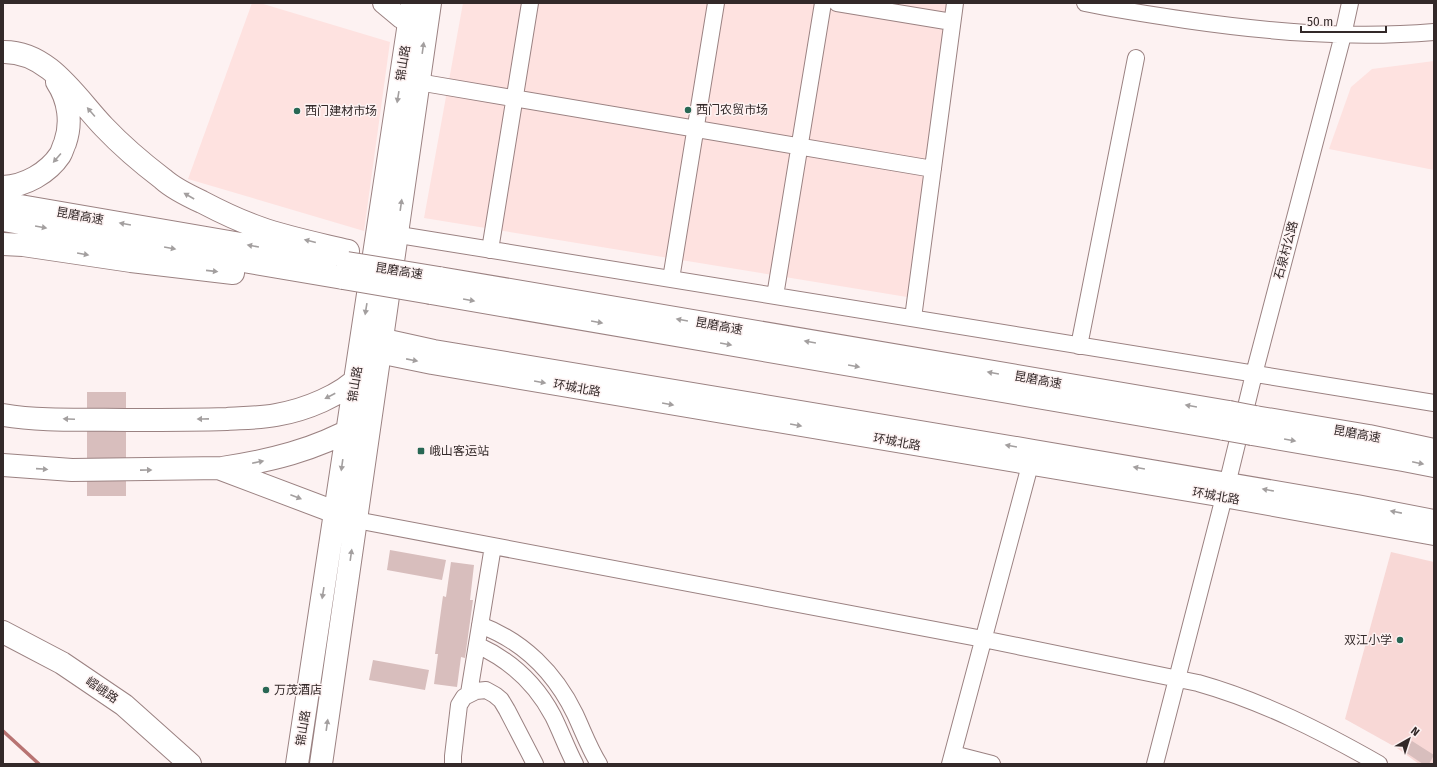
<svg xmlns="http://www.w3.org/2000/svg" width="1437" height="767" viewBox="0 0 1437 767" font-family="'Fira Sans','Noto Sans SC',sans-serif">
<style>
.built{fill:#fee2e0}
.green{fill:#f8d8d6}
.lines{fill:none;stroke-linecap:round;stroke-linejoin:round}
.stream{stroke:#b87372;stroke-width:3.5}
.building{fill:#d8bebd}
.minor-casing{stroke:#9b8282;stroke-width:18}
.major-casing{stroke:#9b8282;stroke-width:22}
.highway-casing{stroke:#9b8282;stroke-width:24}
.minor{stroke:#fff;stroke-width:16}
.major{stroke:#fff;stroke-width:20}
.highway{stroke:#fff;stroke-width:22}
.highway-bridge-casing{stroke:#9b8282;stroke-width:24;stroke-linecap:butt}
.highway-bridge{stroke:#fff;stroke-width:22}
.oneway{fill:#a39f9f}
.poi-dot{fill:#286754;stroke:#fdf2f2;stroke-width:1.5}
.labels{text-anchor:middle;stroke-width:3;stroke-linejoin:round;paint-order:stroke}
.street-label{font-size:12px;fill:#332929;stroke:#fdf2f2}
.poi-label{font-size:12px;fill:#332929;stroke:#fdf2f2;text-anchor:start}
</style>
<rect width="100%" height="100%" fill="#fdf2f2"/>
<path class="built" d="M252,3h8l130,39 -26,189 -176,-52z
M463,3h485l-41,294 -483,-79z
M1434,61v109l-105,-21 22,-62 21,-18z"/>
<path class="green" d="M1391,552l43,10v202h-15l-22,-16 -52,-29z"/>
<g class="lines">
<path class="stream" d="M3,731l36,33"/>
</g>
<path class="building" d="M87,392h39v104h-39z
M390,550l56,10 -4,20 -55,-10z
M451,562l23,3 -4,35h3l-8,58 -4,-1 -4,30 -23,-3 4,-30h-3l8,-58 3,1z
M373,660l56,10 -4,20 -56,-10z
M1412,741l22,14 -5,9h-6l-18,-12z"/>
<g class="lines">
<g class="minor-casing">
<path id="minor" d="M837,3l115,19
M1085,3c33,7 67,12 101,17 83,12 165,19 248,12
M418,82l515,87
M387,233l1047,170
M490,250l40,-247
M671,279l45,-276
M775,296l48,-293
M913,318l42,-315
M1079,346l57,-288
M356,520l627,119 215,44c64,18 123,48 181,81
M480,625c43,16 75,48 95,89 8,17 14,34 24,50
M477,645c33,15 59,39 76,71 8,16 14,33 22,48
M469,693l24,-147
M953,754l39,10
M453,764v-8l6,-51 5,-8 12,-6 10,-1 9,5 6,5 6,10 28,54
M950,764l83,-310
M1155,764l69,-267 30,-123 89,-339 7,-32"/>
</g>
<g class="major-casing">
<path id="major" d="M383,3l18,15 8,5 15,2
M366,335l68,15 600,100 323,55 77,15
M364,350l68,14 792,133 210,38"/>
</g>
<g class="highway-casing">
<path id="highway" d="M3,52c46,-1 73,46 101,75 18,19 38,36 59,52 11,10 26,17 39,23 19,10 38,19 58,26 28,10 59,16 88,23
M3,187c22,-1 45,-14 57,-32 2,-3 3,-8 5,-12 7,-20 4,-43 -8,-61
M3,203l325,56
M3,220l340,58
M3,244l20,1 108,16 102,12
M439,278l790,134
M431,293l793,136
M3,415c41,7 85,4 127,5 33,0 65,0 97,-1 16,-1 33,-1 49,-4 29,-5 65,-19 86,-41
M1255,417l114,19 65,14
M1252,434l151,26 31,6
M3,465l69,5 150,-2c47,-7 93,-18 135,-42
M221,469l127,48
M3,632l59,31 62,42 66,59
M297,764l115,-761
M321,764l109,-761"/>
</g>
<use href="#minor" class="minor"/>
<use href="#major" class="major"/>
<use href="#highway" class="highway"/>
<g class="highway-bridge-casing">
<path id="highway-bridge" d="M347,263l92,15
M343,278l88,15
M1229,412l26,5
M1224,429l28,5"/>
</g>
<use href="#highway-bridge" class="highway-bridge"/>
</g>
<defs><path id="oneway-solid" d="M-6-.8H1V-3.2L6.5 0L1 3.2V.8H-6Z"/></defs>
<g class="oneway">
<use href="#oneway-solid" transform="translate(423 48) rotate(-82)"/>
<use href="#oneway-solid" transform="translate(398 97) rotate(99)"/>
<use href="#oneway-solid" transform="translate(91 112) rotate(-131)"/>
<use href="#oneway-solid" transform="translate(57 158) rotate(131)"/>
<use href="#oneway-solid" transform="translate(189 196) rotate(-150)"/>
<use href="#oneway-solid" transform="translate(401 205) rotate(-82)"/>
<use href="#oneway-solid" transform="translate(125 224) rotate(-170)"/>
<use href="#oneway-solid" transform="translate(41 227) rotate(10)"/>
<use href="#oneway-solid" transform="translate(310 241) rotate(-166)"/>
<use href="#oneway-solid" transform="translate(253 246) rotate(-170)"/>
<use href="#oneway-solid" transform="translate(170 248) rotate(10)"/>
<use href="#oneway-solid" transform="translate(83 254) rotate(10)"/>
<use href="#oneway-solid" transform="translate(212 271) rotate(6)"/>
<use href="#oneway-solid" transform="translate(469 300) rotate(10)"/>
<use href="#oneway-solid" transform="translate(366 309) rotate(99)"/>
<use href="#oneway-solid" transform="translate(682 320) rotate(-170)"/>
<use href="#oneway-solid" transform="translate(597 322) rotate(10)"/>
<use href="#oneway-solid" transform="translate(810 342) rotate(-170)"/>
<use href="#oneway-solid" transform="translate(726 344) rotate(10)"/>
<use href="#oneway-solid" transform="translate(412 360) rotate(11)"/>
<use href="#oneway-solid" transform="translate(854 366) rotate(10)"/>
<use href="#oneway-solid" transform="translate(993 373) rotate(-170)"/>
<use href="#oneway-solid" transform="translate(540 382) rotate(10)"/>
<use href="#oneway-solid" transform="translate(330 396) rotate(152)"/>
<use href="#oneway-solid" transform="translate(668 404) rotate(10)"/>
<use href="#oneway-solid" transform="translate(1191 406) rotate(-170)"/>
<use href="#oneway-solid" transform="translate(69 419) rotate(-178)"/>
<use href="#oneway-solid" transform="translate(203 419) rotate(179)"/>
<use href="#oneway-solid" transform="translate(796 425) rotate(10)"/>
<use href="#oneway-solid" transform="translate(1290 440) rotate(10)"/>
<use href="#oneway-solid" transform="translate(1011 446) rotate(-170)"/>
<use href="#oneway-solid" transform="translate(258 462) rotate(-12)"/>
<use href="#oneway-solid" transform="translate(1418 463) rotate(12)"/>
<use href="#oneway-solid" transform="translate(342 465) rotate(98)"/>
<use href="#oneway-solid" transform="translate(1139 468) rotate(-170)"/>
<use href="#oneway-solid" transform="translate(42 469) rotate(4)"/>
<use href="#oneway-solid" transform="translate(146 470) rotate(-1)"/>
<use href="#oneway-solid" transform="translate(1268 490) rotate(-170)"/>
<use href="#oneway-solid" transform="translate(296 497) rotate(21)"/>
<use href="#oneway-solid" transform="translate(1396 512) rotate(-169)"/>
<use href="#oneway-solid" transform="translate(351 555) rotate(-82)"/>
<use href="#oneway-solid" transform="translate(323 593) rotate(99)"/>
<use href="#oneway-solid" transform="translate(327 725) rotate(-82)"/>
</g>
<g class="poi-dot">
<circle cx="688" cy="110" r="4"/>
<circle cx="297" cy="111" r="4"/>
<rect x="417" y="447" width="8" height="8" rx="2"/>
<circle cx="1400" cy="640" r="4"/>
<circle cx="266" cy="690" r="4"/>
</g>
<g class="labels">
<g class="street-label">
<text transform="translate(403 63) rotate(-81)" y="4">锦山路</text>
<text transform="translate(80 216) rotate(10)" y="4">昆磨高速</text>
<text transform="translate(1286 250) rotate(-75)" y="4">石泉村公路</text>
<text transform="translate(399 271) rotate(9)" y="4">昆磨高速</text>
<text transform="translate(719 326) rotate(10)" y="4">昆磨高速</text>
<text transform="translate(1038 380) rotate(10)" y="4">昆磨高速</text>
<text transform="translate(355 384) rotate(-81)" y="4">锦山路</text>
<text transform="translate(577 388) rotate(10)" y="4">环城北路</text>
<text transform="translate(1357 434) rotate(10)" y="4">昆磨高速</text>
<text transform="translate(897 442) rotate(10)" y="4">环城北路</text>
<text transform="translate(1216 496) rotate(10)" y="4">环城北路</text>
<text transform="translate(102 690) rotate(34)" y="4">嶍峨路</text>
<text transform="translate(303 728) rotate(-81)" y="4">锦山路</text>
</g>
<g class="poi-label">
<text x="696" y="114">西门农贸市场</text>
<text x="305" y="115">西门建材市场</text>
<text x="429" y="455">峨山客运站</text>
<text x="1392" y="644" text-anchor="end">双江小学</text>
<text x="274" y="694">万茂酒店</text>
</g>
</g>
<rect width="1437" height="767" fill="none" stroke="#332929" stroke-width="8"/>
<g transform="translate(1409 739) rotate(39)" stroke="#fdf2f2" stroke-width="3" paint-order="stroke">
<path d="M0-3L7 15L0 10L-7 15Z" fill="#332929"/>
<text y="-6" font-size="11" font-weight="bold" text-anchor="middle" fill="#332929">N</text>
</g>
<path d="M1301 26v6h85v-6" fill="none" stroke="#332929" stroke-width="2"/>
<text x="1307" y="26" font-size="12" fill="#332929" stroke="#fdf2f2" stroke-width="3" paint-order="stroke">50 m</text>
</svg>
